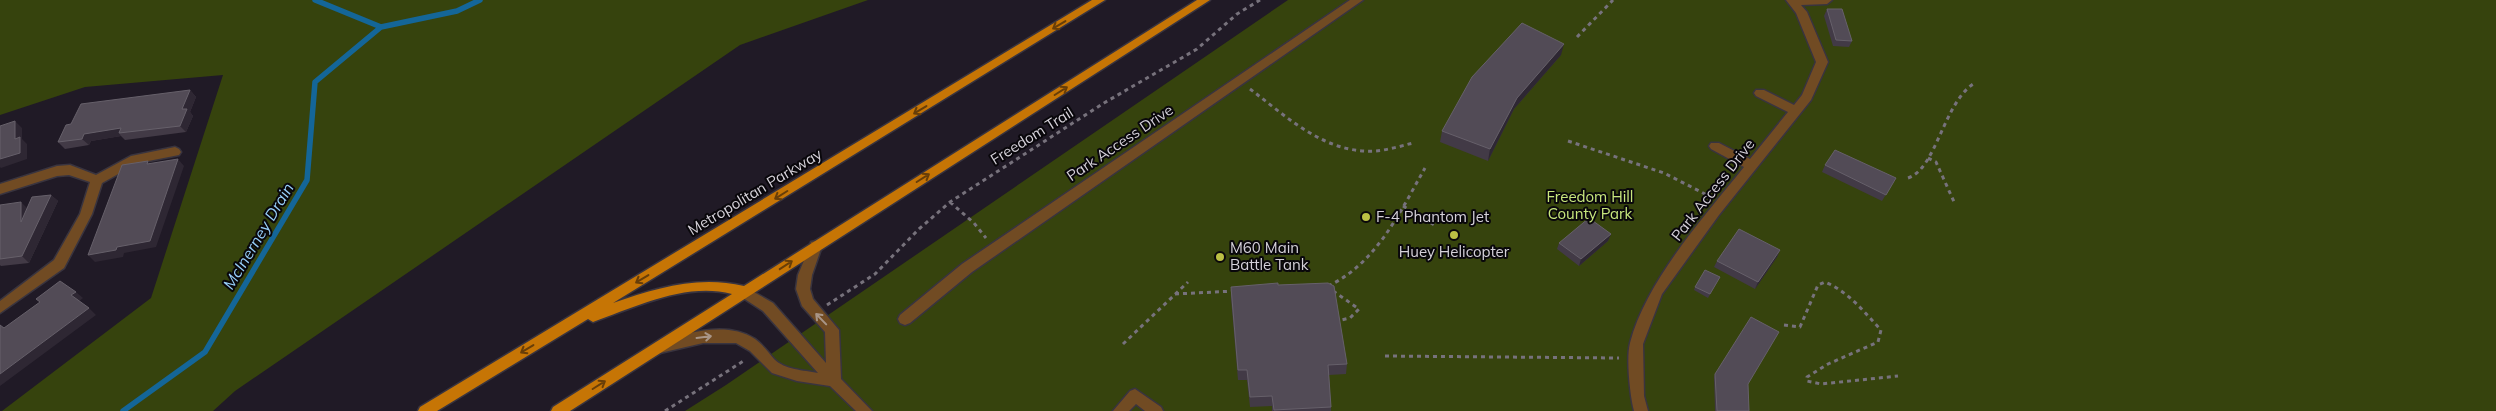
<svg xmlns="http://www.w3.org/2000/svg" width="2496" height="411" viewBox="0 0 2496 411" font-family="Mulish,sans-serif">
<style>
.green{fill:#36430d}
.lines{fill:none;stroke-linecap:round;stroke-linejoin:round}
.stream{stroke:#146698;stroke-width:5.5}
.minor-casing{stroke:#39343f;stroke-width:3}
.major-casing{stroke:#39343f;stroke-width:3}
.path{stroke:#77727c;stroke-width:3;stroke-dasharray:4 4;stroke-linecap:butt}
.minor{fill:#714b23;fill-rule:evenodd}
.major{fill:#c67505;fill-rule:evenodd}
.wall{fill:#423a46}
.shaded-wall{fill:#2e2733}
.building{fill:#524b56;stroke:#66606a}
.oneway{stroke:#683e08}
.oneway2{stroke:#a89587}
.poi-dot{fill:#bbc044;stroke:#09070b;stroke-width:2}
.labels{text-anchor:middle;stroke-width:4;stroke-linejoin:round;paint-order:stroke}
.street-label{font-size:15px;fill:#d5d1d9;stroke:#09070b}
.park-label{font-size:15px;fill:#c8e77d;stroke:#09070b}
.poi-label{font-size:15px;fill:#d5d1d9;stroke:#09070b;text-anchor:start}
.water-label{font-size:16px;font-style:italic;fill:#96cdf7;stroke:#09070b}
</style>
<rect width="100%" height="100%" fill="#201a26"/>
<path class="green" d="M0,0h868l-128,45 -505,346 -22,20h-211l149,-113 72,-223 -138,12 -85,28z
M1288,0h1208v411h-1811l41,-26z"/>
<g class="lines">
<path class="stream" d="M315,0l66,27 76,-16 23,-11
M123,411l82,-59 102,-172 8,-98 66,-55"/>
<g class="minor-casing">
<path id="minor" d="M1350,0h13l-391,272 -62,51 -5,2 -5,-2 -2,-4 2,-4 62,-51z
M1786,0h46l-5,4 -26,1 6,7 21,50 -17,38 -92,115 -57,79 -19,50 1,52 4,15h-14c-4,-15 -8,-53 -4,-68 16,-62 74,-126 114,-176l-33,-18 -2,-3 2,-3h8l31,16 38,-47 -32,-16 -2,-3 2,-3h8l30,15 8,-10 14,-33 -20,-49z
M175,147l4,2 2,3 -2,3 -41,8 -36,20 -10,31 -28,54 -64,45v-12l54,-41 26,-46 10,-32 -21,-7 -12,1 -57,18v-10l57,-18 13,-1 26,10 35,-19z
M816,241l5,1 1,4 -10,29 -2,14 3,10 26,31 2,49 31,32h-16l-26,-25 -33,-5 -25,-8 -22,-22 -14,-8h-33l-43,10 -5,-2 -2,-4 2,-4 5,-2c29,-8 67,-20 95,-2 8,6 13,13 19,20 11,11 29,11 44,14l-55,-62 -23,-15 -2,-4 2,-4 5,-1 28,16 53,60 -1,-31 -23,-26 -6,-17 2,-14 12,-29 1,-4z
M1135,389l26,18 2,4h-18l-9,-7 -7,7h-16l17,-20z"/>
</g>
<g class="major-casing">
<path id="major" d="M1092,0h13l-492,303c43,-15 85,-28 131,-17l453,-286h13l-640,411h-19l2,-4 179,-113c-47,-12 -96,13 -139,28l-5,-3 -151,92h-19l2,-4z"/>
</g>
<path class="path" d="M1577,37l36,-37
M1250,89c37,28 75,65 125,62 13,-1 26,-5 38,-8
M1568,141l96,32 45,23
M1928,158l8,4 19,42
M1908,178c28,-9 35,-73 65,-94
M950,202l24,21 12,15
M1403,206l33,20
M1328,286c48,-22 72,-74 97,-118
M1333,291l26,18 -9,9 -13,3
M1175,294l60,-3
M827,305l48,-31 44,-45 31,-27 154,-99 93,-54 40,-35 23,-14
M1784,325l16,2 18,-42 7,-3c24,10 39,30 56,48l-3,12 -50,22 -21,13v4l14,3 77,-8
M1123,344l65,-62
M1385,356l234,2
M665,411l80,-51"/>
<use href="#minor" class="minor"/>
<use href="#major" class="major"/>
</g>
<path class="wall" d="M1827,9l25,32 -3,6 -16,-1 -9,-30z
M1561,55l-47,54 -26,52 -48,-19 2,-11z
M190,90l6,7 -6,15 3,4 -7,16 -61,8 -4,-4 -30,5 -2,4 -24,4 -7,-7 13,-18z
M1825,165l71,13 -14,23 -60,-29z
M51,195l7,6 -29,62 -28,3 -1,-1v-60l27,3z
M1611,234l-3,7 -29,25 -22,-17 2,-6z
M1780,250l-3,7 -22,32 -41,-22 3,-6z
M1720,277l-12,21 -14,-8 1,-3z
M1278,285l69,79 -1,10 -17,1 2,32v4h-59v-5l-22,1 -3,-27h-9l-7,-82v-11z
M1715,374l33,11 1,26h-34l-1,-34z"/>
<path class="shaded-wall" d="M1564,44l-3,11 -47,54 -26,52 2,-12 27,-51z
M190,90l6,7 -6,15 3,4 -7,16 -6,-6 2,-17z
M15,121l7,7v11l5,5v15l-26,9 -1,-1v-8l15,-20z
M121,128l-2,5 2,3 -30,5 -2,4 -7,-6 2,-5z
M178,159l6,7 -28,81 -32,6 -1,4 -28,5 -7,-7 29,-8z
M51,195l7,6 -29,62 -7,-7z
M21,202l7,7 -7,13z
M1611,234l-3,7 -29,25 2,-7z
M1780,250l-3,7 -22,32 3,-7z
M76,292l7,6 -5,4 -7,-7z
M89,308l7,7 -96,71v-12z"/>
<path class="building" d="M1827,9h15l10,32 -16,-1z
M1522,23l42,21 -47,54 -27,51 -48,-18 30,-54z
M190,90l-8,19h5l-7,17 -61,7 2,-5 -37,6 -2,5 -24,3 8,-17 5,-1 10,-20z
M15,121v18l5,-2v16l-20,6v-33z
M1835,150l61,28 -10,17 -61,-30z
M178,159l-28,82 -33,6 -1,3 -28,5 34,-90 26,-4 -1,3z
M51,195l-29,61 -22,3v-54l21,-3v20l11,-25z
M1589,218l22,16 -30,25 -22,-16z
M1739,229l41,21 -22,32 -41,-21z
M1705,270l15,7 -10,17 -15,-7z
M60,281l16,11 -5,3 18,13 -89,66v-49l4,3 36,-26 -4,-3z
M1278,283v2l50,-2 6,3 13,78 -19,1 3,42 -57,3 -2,-14 -22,1 -3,-27h-9l-7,-83z
M1751,317l28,15 -31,52 1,27h-32l-2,-37z"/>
<defs><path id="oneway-shaft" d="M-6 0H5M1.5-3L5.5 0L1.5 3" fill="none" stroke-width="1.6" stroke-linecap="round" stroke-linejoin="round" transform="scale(1.25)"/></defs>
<g class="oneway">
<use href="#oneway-shaft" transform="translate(1059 25) rotate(149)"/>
<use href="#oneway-shaft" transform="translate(1061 91) rotate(-32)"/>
<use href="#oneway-shaft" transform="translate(920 110) rotate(149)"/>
<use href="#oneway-shaft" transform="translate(923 178) rotate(-32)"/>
<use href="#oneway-shaft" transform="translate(781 195) rotate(148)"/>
<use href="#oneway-shaft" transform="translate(786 265) rotate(-33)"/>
<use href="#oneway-shaft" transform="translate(642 279) rotate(149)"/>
<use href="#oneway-shaft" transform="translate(527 349) rotate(149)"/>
<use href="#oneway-shaft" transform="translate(599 385) rotate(-32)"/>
</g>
<g class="oneway2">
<use href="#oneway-shaft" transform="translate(821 319) rotate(-134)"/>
<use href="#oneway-shaft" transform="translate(704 337) rotate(-7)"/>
</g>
<g class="poi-dot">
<circle cx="1366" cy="217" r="5"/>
<circle cx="1454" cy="235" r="5"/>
<circle cx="1220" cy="257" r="5"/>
</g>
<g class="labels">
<g class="street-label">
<text transform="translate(1032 136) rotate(-32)" y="5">Freedom Trail</text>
<text transform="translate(1120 143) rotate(-34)" y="5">Park Access Drive</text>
<text transform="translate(1713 190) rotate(-52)" y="5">Park Access Drive</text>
<text transform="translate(755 192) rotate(-31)" y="5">Metropolitan Parkway</text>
</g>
<g class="park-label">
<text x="1590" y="202">Freedom Hill<tspan x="1590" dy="17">County Park</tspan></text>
</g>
<g class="poi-label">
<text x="1376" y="222">F-4 Phantom Jet</text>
<text x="1230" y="253">M60 Main<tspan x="1230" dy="17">Battle Tank</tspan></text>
<text x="1454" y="257" text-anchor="middle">Huey Helicopter</text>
</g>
<g class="water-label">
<text transform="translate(258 236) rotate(-59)" y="6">McInerney Drain</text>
</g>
</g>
</svg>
